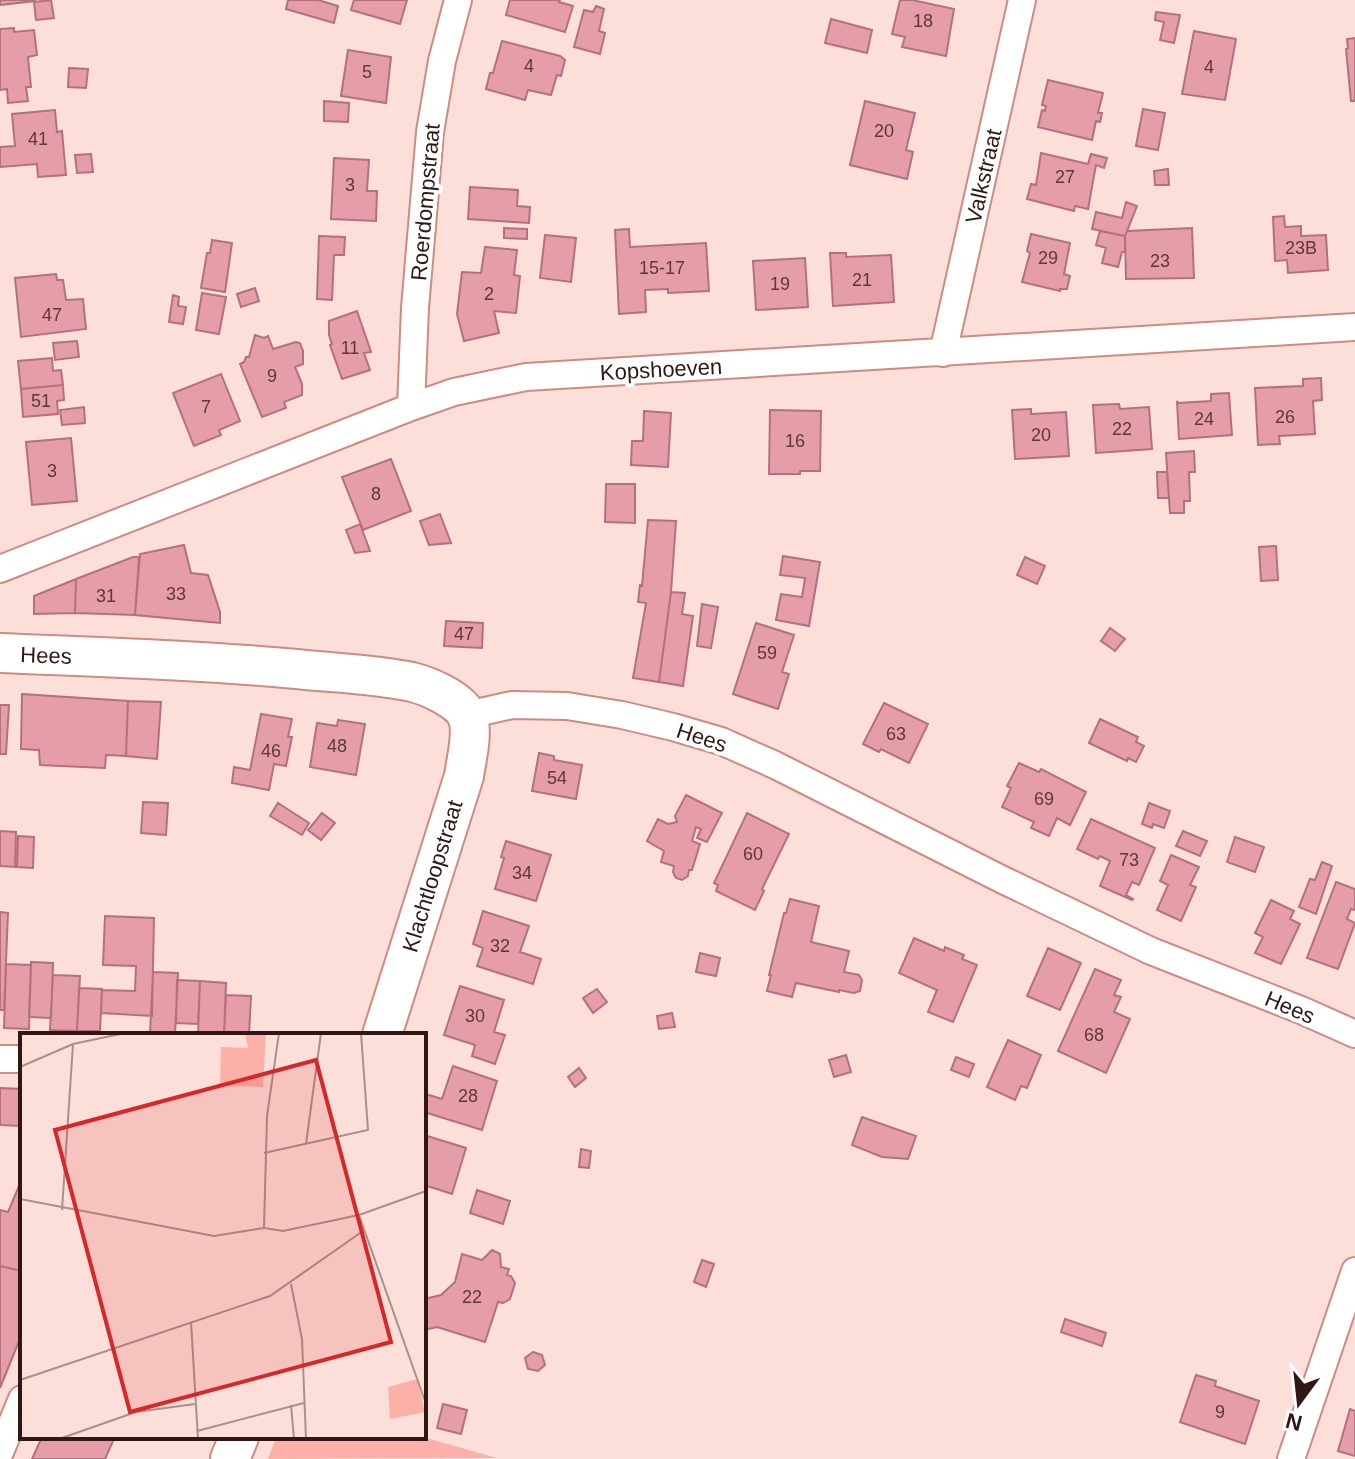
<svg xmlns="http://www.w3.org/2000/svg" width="1355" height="1459" viewBox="0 0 1355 1459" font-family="Arial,sans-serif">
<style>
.green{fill:#fbb1a7}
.building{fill:#e59da9;stroke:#b4707d;stroke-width:2}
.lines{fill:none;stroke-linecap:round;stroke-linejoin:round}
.minor-casing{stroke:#cf8a81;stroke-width:30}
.secondary-casing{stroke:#cf8a81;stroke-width:42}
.minor{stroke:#fff;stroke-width:26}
.secondary{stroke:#fff;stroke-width:38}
.labels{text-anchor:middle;stroke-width:8;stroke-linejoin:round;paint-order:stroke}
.number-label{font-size:18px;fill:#5e3839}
.street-label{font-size:22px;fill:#311714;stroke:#fff}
.inset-road{fill:none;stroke:#ab8f8b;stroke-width:2}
.view{fill:#d62828;fill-opacity:0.15;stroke:#d62828;stroke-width:4}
.inset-edge{fill:none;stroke:#311714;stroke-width:4}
</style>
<rect width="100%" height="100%" fill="#fddfda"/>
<path class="green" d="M276,1437h147l74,21 -229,1z"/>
<path class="building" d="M0,0h35v1l-35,4z
M51,0l3,18 -18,2 -2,-18z
M288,0h30l20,6 -4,17 -48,-14z
M354,0h53l-7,24 -49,-14z
M510,0h50l-1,2 14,4 -8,26 -59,-17z
M900,0h12l42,9 -8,47 -44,-9 3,-10 -13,-3z
M596,6l8,3 -5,22 6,2 -5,21 -26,-7 10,-37 9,2z
M1156,12l24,3 -6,28 -14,-3 4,-18 -9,-2z
M831,19l41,11 -5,23 -42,-10z
M14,28v4l20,-2 3,25 -9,2 3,30h-5l2,14 -20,2 -1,-14 -7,1v-61z
M1194,31l42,8 -11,61 -43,-6z
M1355,38v63h-4l-5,-52 2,-1 -1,-9z
M502,41l58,15 5,4 -4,16 -4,-1 -6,20 -23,-5 -3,10 -39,-11 4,-16h3z
M348,50l43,7 -5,46 -45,-7z
M69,68l19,1 -2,19 -18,-1z
M1048,80l55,13 -5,20h4l-2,9 -4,-1 -4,19 -54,-13 4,-17 3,1 1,-5 -4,-1z
M324,101l25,2 -1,19 -24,-1z
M865,101l50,12 -9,37 7,2 -6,27 -57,-14z
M1143,109l22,4 -7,37 -22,-4z
M55,110l2,22 5,-1 4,44 -28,2 -1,-13 -37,3v-20l15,-1 -3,-32z
M1041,153l47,11 3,-10 16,4 -3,10 -8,-3 -8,44 -13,-3 -1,5 -47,-12 4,-15 5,1z
M91,154l2,18 -16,1 -2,-18z
M334,158l35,2 -2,31h10l-1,30 -45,-2z
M1168,169l1,16h-14l-1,-14z
M470,187l48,3 -1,16 13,1 -1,16 -61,-4z
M1126,202l11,4 -12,30 -33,-7 4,-17 26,6z
M1284,216l1,11 16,-1v10l25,-1 2,35 -40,3 -1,-13 -12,1 -2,-44z
M504,228l23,1v10l-23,-1z
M1192,228l2,50 -68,1 -1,-43 2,-5z
M629,229l1,18 76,-4 3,48 -41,2v-4l-23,1 1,22 -27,2 -4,-84z
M1100,231l25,5v16h-3l-4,15 -16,-4 4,-15 -10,-3z
M1031,234l39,9 -6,31 6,2 -3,13h-7v2l-38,-9 8,-29 -3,-2z
M545,235l31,3 -5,44 -31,-4z
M319,236l26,1 -1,18h-10l-2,45 -15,-1z
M212,240l20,3 -7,49 -24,-4 6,-35h3z
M485,247l32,3 -3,25 6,1 -4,37 -22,-2 5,22 -35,8 -7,-27 5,-42 19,1z
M830,253h16v4l45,-2 3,47 -61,4z
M805,258l3,49 -52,3 -3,-49z
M56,274l1,6h6l3,20 17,-1 3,30 -65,8 -6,-59z
M255,288l4,13 -18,6 -4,-13z
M202,293l24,4 -7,37 -23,-4z
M173,295l6,2 -1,9 8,1 -3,17 -14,-2z
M357,311l14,41 -7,1 6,17 -28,9 -12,-34 2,-1 -3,-9v-14z
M255,335l9,3 4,-2 5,13 23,-7 4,1 3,8v13l-8,3 7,17v11l-18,7 2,6 -24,9 -22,-53 4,-2 2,-5h3z
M77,341l2,16 -24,3 -2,-17z
M52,358l1,13 8,-1 2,15 -42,4 -3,-28z
M221,374l19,47 -21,9 2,5 -27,11 -21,-53z
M1321,378l1,22 -9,1 2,33 -36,2 1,8 -22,1 -3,-57 48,-2v-7z
M63,385l1,15 -7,1 1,13 -35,3 -2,-28z
M1229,393l3,42 -53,4 -2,-38 1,2 33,-2v-7z
M1119,404l1,5 29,-2 3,42 -56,4 -3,-48z
M84,407l1,16 -23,2 -2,-15z
M1031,409v5l35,-2 3,44 -54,3 -3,-49z
M770,410l51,1 -1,60h-20v3h-31z
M644,411l27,2 -3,54 -37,-2 1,-24h11z
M71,438l6,63 -45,4 -6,-63z
M1194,451l1,21h-6l1,29h-6v12h-14l-4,-60z
M391,459l20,52 -48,19 -21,-53z
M1157,472h10l2,26h-11z
M606,484h29v39l-30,-1z
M440,514l11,29 -22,2 -9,-24z
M648,520l28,1 -5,71 -12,90 -26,-4 13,-75 -8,-1 2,-17 2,1z
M360,524l10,27 -15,2 -9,-23z
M184,545l7,28 17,2 12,37v11l-85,-8 5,-61z
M1276,546l2,34 -17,1 -2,-34z
M783,556l37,6 -11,64 -33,-6 5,-26 21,3 3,-19 -25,-3z
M133,557h6l-4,58 -60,-2 1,-34z
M1025,557l20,9 -8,18 -20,-9z
M76,579l-1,34 -41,1v-18z
M671,592l14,1 -3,21 11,2 -10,70 -24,-4z
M702,604l16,3 -7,41 -14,-2z
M446,621l37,2 -1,25 -38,-2z
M756,623l38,12 -12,37 7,2 -11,35 -45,-15z
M1110,628l15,11 -10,12 -14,-10z
M22,694l106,7 -2,55 -20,-1 -1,13 -65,-3 -1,-15 -18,-1z
M128,701l33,1 -4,57 -31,-3z
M884,703l44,21 -19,39 -28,-14 -2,3 -16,-8z
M0,705h9l-3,49h-6z
M261,714l31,5 -4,18h4l-6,29 -12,-2 -5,26 -37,-7 2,-16 16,3z
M1100,719l38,18 -2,5 8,4 -8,16 -8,-4 -1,3 -38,-18z
M338,720l27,4 -9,51 -46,-8 7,-44 20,3z
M539,753l15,3v4l28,5 -6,34 -44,-8z
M1019,763l20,9 2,-3 45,23 -16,33 -13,-7 -8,18 -18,-8 3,-6 -32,-15 9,-19 -4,-2z
M686,795l36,18 -15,29 -10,-4 4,-9 -5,-2 -4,14 8,3 -8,26h-3l-1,6 -6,4 -6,-2 -3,-6 1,-6 -13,-4 3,-11 -17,-10 11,-22 10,5 9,-2 -2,-6z
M143,802l25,1 -2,32 -25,-2z
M278,803l31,20 -7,12 -32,-19z
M1149,803l21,8 -6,17 -11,-4 -1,4 -10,-4z
M322,813l13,10 -14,17 -13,-10z
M747,813l42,21 -27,55 2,2 -9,19 -39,-19 2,-6 -4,-2z
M1091,819l64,29 -16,37 -7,-3 -6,13 7,4 -1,1 -32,-14 10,-25 -10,-5 -2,3 -21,-10z
M0,831l16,1 -1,35 -15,-1z
M1183,831l24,10 -7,15 -24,-10z
M18,836l16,1 -1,31 -16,-1z
M1235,837l29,10 -9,25 -28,-10z
M506,841l45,14 -15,46 -41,-12 9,-31 -3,-1z
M1171,855l28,12 -9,18 6,2 -15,34 -24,-11 11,-25 -8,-4z
M1322,862l10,4 -16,48 -17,-7 11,-28 5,1z
M1336,882l19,7v21l-4,-1 -4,10 8,4 -17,46 -31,-11z
M790,899l29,7 -8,36 38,9 -5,21 15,3 3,5 -2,11 -6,2 -15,-3v2l-43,-9 -4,14 -25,-6 4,-16h-2l15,-62h2z
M1271,900l23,11 -4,8 10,5 -19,40 -26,-11 8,-16 -8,-4z
M483,911l46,15 -9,26 21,7 -8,25 -56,-18 6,-18 -10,-4z
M0,912l8,1 -4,97h-4z
M105,916l49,2 -2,98 -51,-3 1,-23 33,1 1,-25 -33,-1z
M914,938l30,13 1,-4 19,8 -2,4 15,6 -24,57 -25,-10 9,-22 -38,-17z
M1048,948l33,15 -21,47 -33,-14z
M700,953l20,5 -4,18 -20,-4z
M31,962l22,1 -2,55 -22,-1z
M6,964l25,1 -2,64 -25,-1z
M1095,969l26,11 -7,15 7,2 -7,15 16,7 -24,54 -48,-22z
M153,972l25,1 -3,61 -25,-1z
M53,975l27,1 -3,55 -27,-1z
M177,980l23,1 -2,43 -22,-1z
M200,981l26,2 -2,52h-26z
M460,986l44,14 -10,32 11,3 -10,29 -23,-8 3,-11 -31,-10z
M79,988l23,1 -2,42h-23z
M597,989l10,13 -14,11 -10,-15z
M226,995l25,1 -2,39h-25z
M672,1013l3,14 -16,2 -2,-13z
M1008,1040l33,15 -14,33 -6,-2 -6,14 -28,-13z
M846,1055l5,17 -17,5 -5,-17z
M956,1057l18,7 -5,13 -18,-7z
M453,1066l44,15 -15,49 -58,-18 2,-18 16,5z
M579,1068l7,10 -11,9 -7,-10z
M0,1088l22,1v37l-22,-1z
M862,1117l54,19 -8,23 -26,-2 -30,-12z
M424,1135l42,13 -14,46 -28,-9z
M581,1149l10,2 -2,17 -10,-1z
M22,1179v92l-22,-5v-56l8,2z
M477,1190l33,11 -7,23 -33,-11z
M492,1250l8,4 1,13 8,2 -2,6 4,1 4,7 -5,16 -7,4 -5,-1 -13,40 -48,-15 -13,3v-31l17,-4 14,-13 7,-28 20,6z
M702,1260l12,4 -8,23 -12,-5z
M0,1266l22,5v63l-22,54z
M1065,1319l41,14 -4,13 -41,-14z
M533,1352l9,3 3,10 -7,6 -10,-2 -3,-11z
M1196,1375l20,6 -1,5 44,15 -14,43 -65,-22z
M443,1404l24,6 -6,24 -24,-6z
M1350,1409l5,2v45l-17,-5z
M42,1437h63l8,4 -8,18h-73z"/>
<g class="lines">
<g class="minor-casing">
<path id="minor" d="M943,353l79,-353
M411,407l4,-99 15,-176 12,-71 16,-61
M0,569l411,-162 43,-15 72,-15 829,-50
M467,715l45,-10 55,1 55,9 51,12 48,14 54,24 228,115 148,71 150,59 54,24
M0,1059h22
M0,1452l22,-53
M1291,1459l64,-188"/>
</g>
<g class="secondary-casing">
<path id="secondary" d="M0,653c99,4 198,7 297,16 38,4 77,5 115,13 16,4 49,18 55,34 7,15 -1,45 -3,60l-82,259
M230,1459l9,-22"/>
</g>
<use href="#minor" class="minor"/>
<use href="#secondary" class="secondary"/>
</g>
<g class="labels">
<g class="number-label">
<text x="923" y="27">18</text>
<text x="529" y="72">4</text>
<text x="1209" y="73">4</text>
<text x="367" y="78">5</text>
<text x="884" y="137">20</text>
<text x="38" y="145">41</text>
<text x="1065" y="183">27</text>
<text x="350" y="191">3</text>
<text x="1301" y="254">23B</text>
<text x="1048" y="264">29</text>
<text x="1160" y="267">23</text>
<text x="662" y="274">15-17</text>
<text x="862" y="286">21</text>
<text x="780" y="290">19</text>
<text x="489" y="300">2</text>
<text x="52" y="321">47</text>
<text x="350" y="354">11</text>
<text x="272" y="382">9</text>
<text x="41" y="407">51</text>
<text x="206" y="413">7</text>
<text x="1285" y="423">26</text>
<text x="1204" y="425">24</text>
<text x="1122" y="435">22</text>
<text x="1041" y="441">20</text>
<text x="795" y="447">16</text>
<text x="52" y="477">3</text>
<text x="376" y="500">8</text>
<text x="176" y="600">33</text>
<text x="106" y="602">31</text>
<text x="464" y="640">47</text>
<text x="767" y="659">59</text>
<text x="896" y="740">63</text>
<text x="337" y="752">48</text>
<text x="271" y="757">46</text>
<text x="557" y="784">54</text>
<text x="1044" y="805">69</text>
<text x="753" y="860">60</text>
<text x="1129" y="866">73</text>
<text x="522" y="879">34</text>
<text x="500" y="952">32</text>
<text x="475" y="1022">30</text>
<text x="1094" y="1041">68</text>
<text x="468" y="1102">28</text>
<text x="472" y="1303">22</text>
<text x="1220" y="1418">9</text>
</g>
<g class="street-label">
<text transform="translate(983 176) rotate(-77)" y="8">Valkstraat</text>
<text transform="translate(425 202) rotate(-85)" y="8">Roerdompstraat</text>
<text transform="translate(661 369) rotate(-3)" y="8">Kopshoeven</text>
<text transform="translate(46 655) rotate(2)" y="8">Hees</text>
<text transform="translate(702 737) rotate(18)" y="8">Hees</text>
<text transform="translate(432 876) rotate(-73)" y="8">Klachtloopstraat</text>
<text transform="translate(1290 1007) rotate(23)" y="8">Hees</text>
</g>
</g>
<g transform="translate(20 1033)">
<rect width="406" height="406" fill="#fddfda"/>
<path d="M225,0h21l-3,54 -43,-1 1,-39 27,1zM397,346l8,33 -35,7 -2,-32z" fill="#fbb1a7"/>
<path class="inset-road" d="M259,0l-12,83 -3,112 19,3 76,-16 67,-24M0,34l53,-23 52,-11M286,111l15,-111M244,120l104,-23 -7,-97M0,166l194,37 50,-8M42,177l11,-166M339,182l67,189M271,251l11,55 4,100M171,289l7,117M0,347l250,-84 93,-65M271,372l3,34M177,398l107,-28M39,406l77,-27 59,-8"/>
<path class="view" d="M296,27l75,282 -261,70 -75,-282z"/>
<rect width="406" height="406" class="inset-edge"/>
</g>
<g transform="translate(1299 1403) rotate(195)" stroke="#ffffff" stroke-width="6" paint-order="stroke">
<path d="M0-6L14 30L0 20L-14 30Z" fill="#311714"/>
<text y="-12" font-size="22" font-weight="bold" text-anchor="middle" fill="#311714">N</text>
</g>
</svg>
